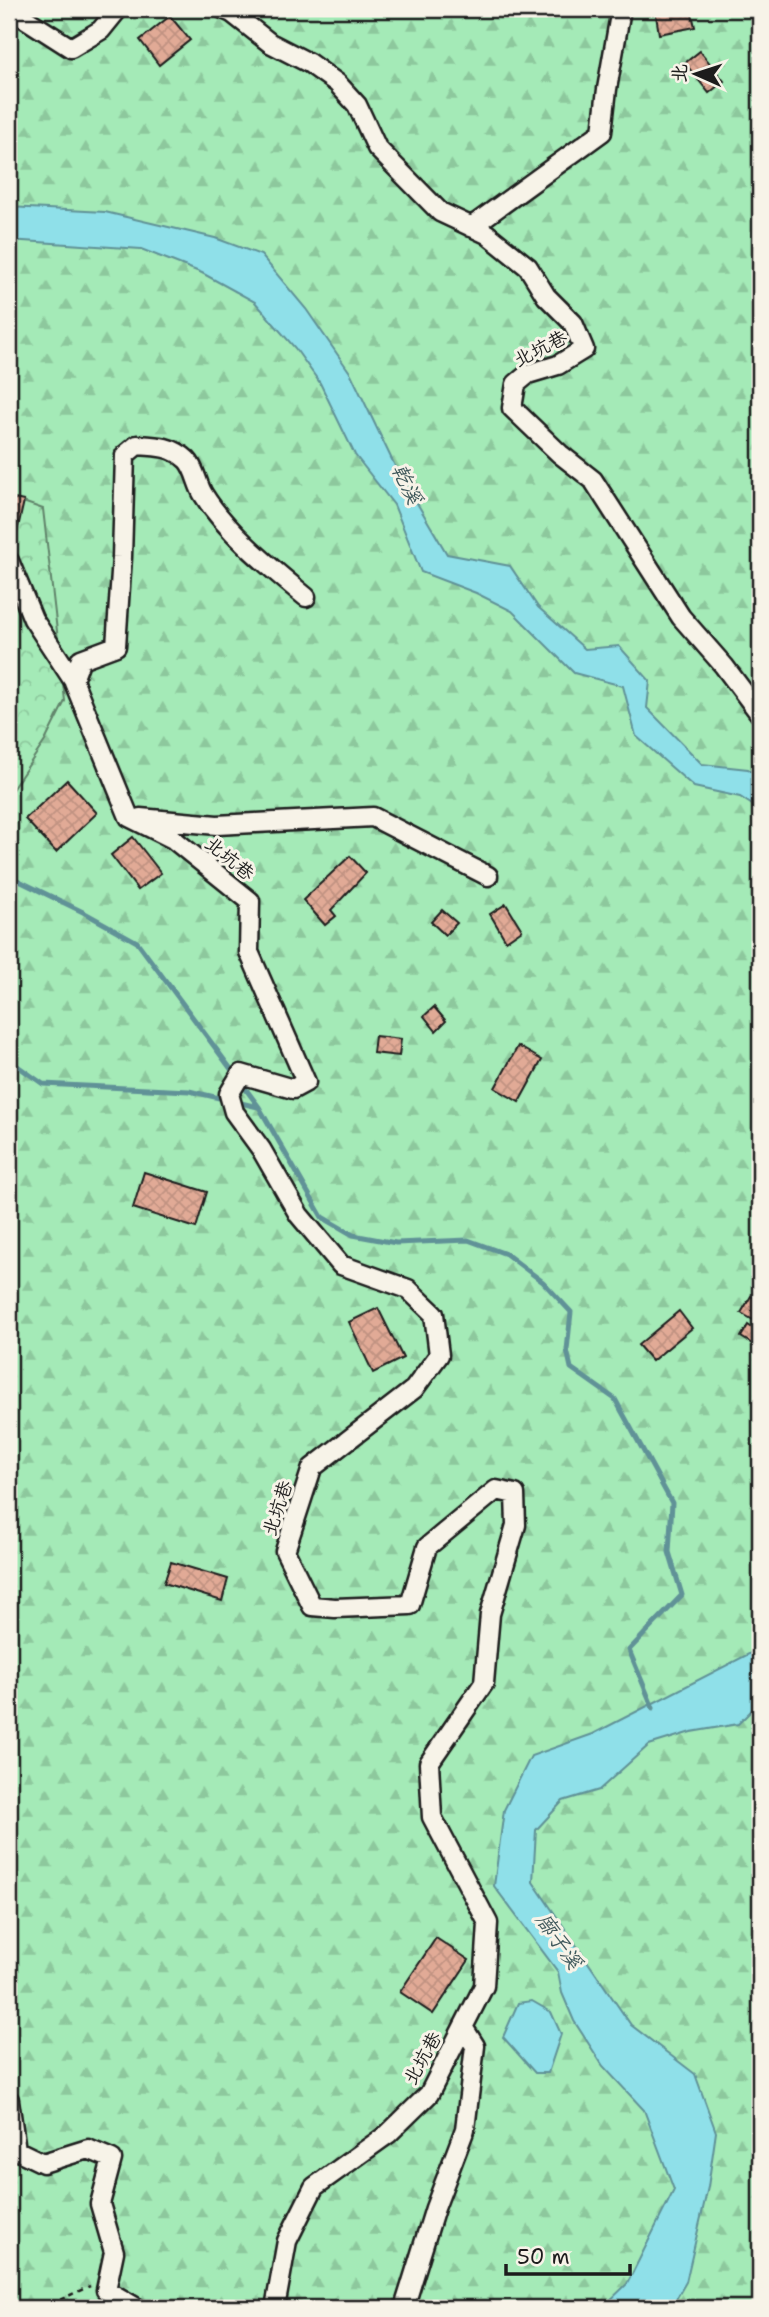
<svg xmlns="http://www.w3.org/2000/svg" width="769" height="2317" viewBox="0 0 769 2317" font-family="'Shantell Sans','LXGW WenKai TC',sans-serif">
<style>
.forest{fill:url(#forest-firs);stroke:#60836a;stroke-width:2}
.park{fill:url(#park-crowns);stroke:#60836a;stroke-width:2}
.water{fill:#8fe0e9;stroke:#619297;stroke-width:2}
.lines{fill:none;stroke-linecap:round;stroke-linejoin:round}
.stream{stroke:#619297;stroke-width:5}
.building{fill:url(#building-cross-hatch);stroke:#1c1c1c;stroke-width:2}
.minor-casing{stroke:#1c1c1c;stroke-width:23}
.path{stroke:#1c1c1c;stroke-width:2.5;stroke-dasharray:5 5;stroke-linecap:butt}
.minor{stroke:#f7f3e8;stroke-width:18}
.labels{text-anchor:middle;stroke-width:6;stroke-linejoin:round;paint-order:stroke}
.street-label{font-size:19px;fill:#1c1c1c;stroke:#f7f3e8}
.water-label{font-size:21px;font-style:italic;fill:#3e575a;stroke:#f7f3e8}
</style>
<defs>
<pattern id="forest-firs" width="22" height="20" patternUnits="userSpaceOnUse" patternTransform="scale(1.75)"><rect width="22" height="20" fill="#a4eab7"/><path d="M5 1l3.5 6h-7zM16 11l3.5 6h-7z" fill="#8dc89d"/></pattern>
<pattern id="park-crowns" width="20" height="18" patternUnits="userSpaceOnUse" patternTransform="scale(1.75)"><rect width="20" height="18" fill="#a4eab7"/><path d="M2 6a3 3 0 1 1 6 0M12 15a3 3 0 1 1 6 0" fill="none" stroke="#8dc89d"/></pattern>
<pattern id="building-cross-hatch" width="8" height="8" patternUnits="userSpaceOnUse" patternTransform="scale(1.75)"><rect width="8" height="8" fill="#e1aa96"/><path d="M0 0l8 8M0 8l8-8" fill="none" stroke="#c09281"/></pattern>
</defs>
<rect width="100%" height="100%" fill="#f3e4d8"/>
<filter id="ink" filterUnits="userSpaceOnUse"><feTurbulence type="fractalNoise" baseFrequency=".0143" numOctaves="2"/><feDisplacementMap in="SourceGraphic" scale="14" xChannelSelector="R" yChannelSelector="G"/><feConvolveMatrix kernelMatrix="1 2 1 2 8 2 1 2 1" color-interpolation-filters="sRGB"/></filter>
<g filter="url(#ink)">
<path class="forest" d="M9,9h751v2299h-751z"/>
<path class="park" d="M9,497l34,12 22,192 -20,40 -36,53z"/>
<path class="water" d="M9,207l96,5 110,26 46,17 45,54 45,65 43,90 53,90 63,12 28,41 47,42 34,-3 31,35 -3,27 55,56 46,5 12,8v33l-20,-13 -46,-10 -58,-51 -13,-50 -49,-13 -62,-62 -36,-18 -55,-21 -27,-67 -39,-50 -35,-72 -25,-35 -40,-46 -53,-29 -61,-24 -132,-9z
M760,1645v57l-22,22 -47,8 -42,13 -50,45 -36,11 -27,29 -3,52 98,143 64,49 21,58 -8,55 -22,95 -15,26h-69l25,-24 47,-94 -30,-80 -41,-44 -29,-45 -12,-28 -4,-21 -64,-86 10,-76 27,-54 62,-22 156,-80z
M532,2001l19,11 10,22 -13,39h-13l-32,-36 15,-34z"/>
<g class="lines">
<path class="stream" d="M9,876l74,36 54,30 122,165 63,110 31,18 43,8 72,-3 38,14 37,28 28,30 -4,38 4,18 44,31 57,104 -3,49 13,43 -53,55 24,58
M9,1060l34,24 146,7 69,16"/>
</g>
<path class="building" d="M655,9h36l4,18 -36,7z
M170,16l20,24 -31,25 -19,-25z
M700,51l24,30 -15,12 -24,-30z
M9,498l15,3 -10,44 -5,-1z
M67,780l30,33 -41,39 -31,-33z
M133,837l28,36 -23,17 -27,-35z
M350,856l16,17 -35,37 5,6 -11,9 -22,-25z
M506,904l16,26 -16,11 -16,-27z
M442,910l15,13 -12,12 -14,-13z
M434,1007l12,14 -10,10 -12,-15z
M375,1036l26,3 -2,17 -26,-3z
M518,1046l24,14 -23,42 -24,-14z
M144,1172l63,20 -11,36 -63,-20z
M751,1296l9,5v12l-5,8 -14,-8z
M378,1308l25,50 -30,15 -24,-51z
M679,1311l13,17 -40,33 -14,-16z
M748,1325l12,8 -6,12 -13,-8z
M171,1562l57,17 -6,22 -58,-18z
M436,1938l33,22 -36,54 -33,-22z"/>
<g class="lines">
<g class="minor-casing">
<path id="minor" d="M15,9l6,7 50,32 30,-18 17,-21
M223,9l9,4 38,30 39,20 28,20 20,22 20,43 63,64 47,22 41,33 18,29 27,27 11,26 -26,16 -30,9 -12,10 -4,24 48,46 33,26 88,137 43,49 36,48
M471,227l131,-95 5,-43 14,-80
M9,561l24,58 40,61 56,137 44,22 77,62 -1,51 57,130 -13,7 -52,-15 -12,20 5,18 27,37 38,66 42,50 67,24 26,25 5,41 -25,34 -102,79 -27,83 27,55 23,2 75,-3 17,-58 69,-57 19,4 1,31 -26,89 -6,69 -55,80 3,54 56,106 -4,63 -55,108 -41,40 -74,53 -27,54 -12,67
M73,680l8,-21 35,-13 6,-89 3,-102 12,-10c19,1 35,1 50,15 8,8 10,24 16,34 24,39 68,74 103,103
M140,818l77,7 156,-8 115,59
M9,2100l7,50 27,13 45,-14 24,10 -12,45 14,48 -8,38 31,18
M404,2308l31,-100 30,-79 10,-83 -12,-19"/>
</g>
<path class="path" d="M42,2308l48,-22"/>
<use href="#minor" class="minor"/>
</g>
</g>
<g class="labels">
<g class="street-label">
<text transform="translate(540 348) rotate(-27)" y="7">北坑巷</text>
<text transform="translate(230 858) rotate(39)" y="7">北坑巷</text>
<text transform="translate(277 1508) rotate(-72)" y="7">北坑巷</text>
<text transform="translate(422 2058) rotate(-61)" y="7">北坑巷</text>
</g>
<g class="water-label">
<text transform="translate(407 484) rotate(64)" y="7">乾溪</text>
<text transform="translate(559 1941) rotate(55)" y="7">廍子溪</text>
</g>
</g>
<rect width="769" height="2317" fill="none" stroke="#f7f3e8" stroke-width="35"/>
<rect x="18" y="18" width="734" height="2282" fill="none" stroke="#1c1c1c" stroke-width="2.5" filter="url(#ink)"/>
<g transform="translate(696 74) rotate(273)" stroke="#f7f3e8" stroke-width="5" paint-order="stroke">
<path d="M0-5L12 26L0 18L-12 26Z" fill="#1c1c1c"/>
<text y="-10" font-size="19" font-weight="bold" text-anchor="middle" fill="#1c1c1c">北</text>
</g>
<path d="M506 2264v10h124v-10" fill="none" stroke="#1c1c1c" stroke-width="3.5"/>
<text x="517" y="2264" font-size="21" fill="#1c1c1c" stroke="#f7f3e8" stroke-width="5" paint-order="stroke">50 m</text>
</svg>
